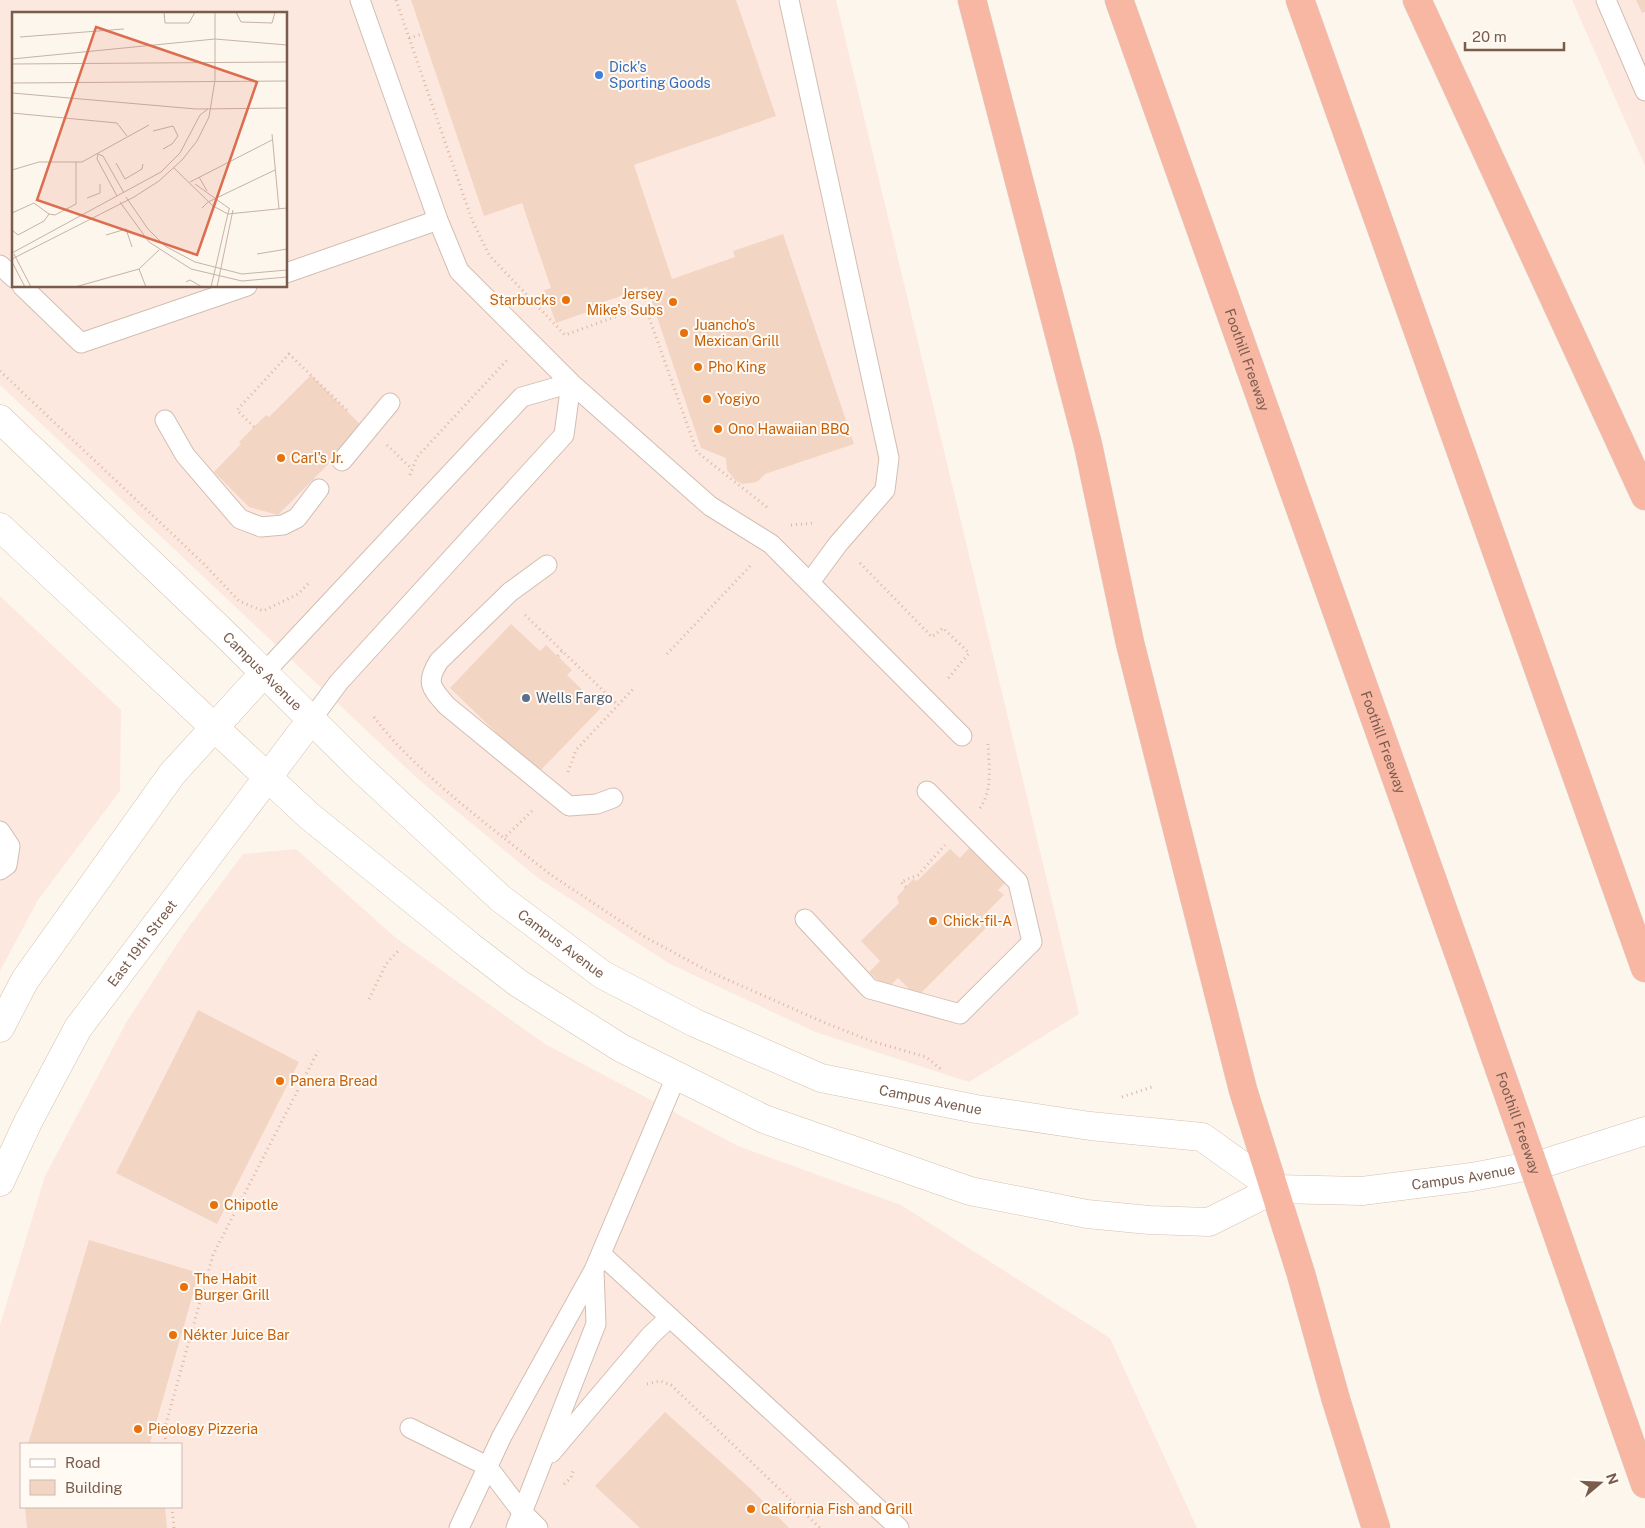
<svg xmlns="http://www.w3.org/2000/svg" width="1645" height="1528" viewBox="0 0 1645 1528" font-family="'Public Sans',sans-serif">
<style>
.commercial{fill:#fde8e0;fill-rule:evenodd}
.building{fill:#f3d5c3}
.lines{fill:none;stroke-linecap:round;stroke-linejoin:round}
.service-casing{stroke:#d1beb0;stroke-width:21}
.secondary-casing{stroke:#d6c0b0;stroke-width:29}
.motorway-casing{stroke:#dad1cd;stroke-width:29}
.path{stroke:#d9b8a5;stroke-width:3;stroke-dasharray:1 4;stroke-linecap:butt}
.service{stroke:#fff;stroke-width:19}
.secondary{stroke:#fff;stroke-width:28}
.motorway{stroke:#f7b7a3;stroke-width:28}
.motorway-bridge-casing{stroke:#dad1cd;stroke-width:29;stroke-linecap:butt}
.motorway-bridge{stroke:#f7b7a3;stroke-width:28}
.shop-dot{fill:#3f7fe0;stroke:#fffaf3;stroke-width:2}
.food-dot{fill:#e8710a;stroke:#fffaf3;stroke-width:2}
.service-dot{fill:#5c6f8a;stroke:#fffaf3;stroke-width:2}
.labels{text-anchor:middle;stroke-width:4;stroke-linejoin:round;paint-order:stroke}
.shop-label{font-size:14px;fill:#366cbe;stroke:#fffaf3;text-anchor:start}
.food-label{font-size:14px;fill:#c56008;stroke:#fffaf3;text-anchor:start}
.street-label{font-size:14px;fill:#7a5c4d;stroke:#fffaf3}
.service-label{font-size:14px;fill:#4e5e75;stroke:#fffaf3;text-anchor:start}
.inset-road{fill:none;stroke:#c5b3a7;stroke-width:1}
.view{fill:#dc6d51;fill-opacity:0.15;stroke:#dc6d51;stroke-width:2.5}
.inset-edge{fill:none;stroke:#7a5c4d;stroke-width:2.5}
</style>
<rect width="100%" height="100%" fill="#fdf6ec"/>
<path class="commercial" d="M0,0h836l243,1014 -110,68 -154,-50 -147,-69 -130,-85 -119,-98 -419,-395zM14,14h272v272h-272z
M1572,0h73v166z
M0,596l121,114 -1,81 -82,109 -38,71z
M296,849l100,89 149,106 193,102 163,59 209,133 87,190h-1197v-203l45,-149 82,-155 58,-89 58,-78zM21,1444h160v63h-160z"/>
<path class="building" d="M411,0h325l40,116 -142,49 38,114 63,-22 -2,-6 50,-17 71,210 -89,30 -8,8 -14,2 -7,-3 -9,-11 -1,-12 -25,-10 -54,-161 -55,19 1,4 -37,13 -12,-33 7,-2 -29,-85 -38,13z
M1636,0h9v12l-3,1z
M311,375l53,53 -86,87 -29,-8 -35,-35 27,-28 -2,-2 27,-27 3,2z
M511,624l29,27 6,-6 26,25 -5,5 34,33 -63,65 -88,-85z
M970,847l35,36 -7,7 6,5 -22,22 7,8 -72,72 -19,-19 -11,11 -18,-17 11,-11 -19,-20 38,-38 -2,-6 16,-18 4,2 33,-32 10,9z
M198,1010l101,52 -82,162 -101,-51z
M89,1240l110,33 -49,171h-122z
M665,1412l86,77 38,39h-149l-45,-42z
M25,1507h140l2,21h-140z"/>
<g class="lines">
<g class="service-casing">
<path id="service" d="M360,0l78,220 21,51 112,112 139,123 61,38 191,192
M789,0l100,458 -4,32 -47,54 -28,38
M1606,0l39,91
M0,265l14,13
M286,273l152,-53
M22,286l59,57 166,-57
M165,420l20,35 55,64 21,8 22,-2 14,-7 22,-29
M342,461l48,-58
M547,565l-37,27 -71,69c-14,22 -8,27 8,45l122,100 28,-2 16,-6
M264,673l258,-276 49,-14 -7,52 -225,247 -28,38
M0,831l10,15 -3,19 -7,5
M805,919l65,70 90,25 72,-72 -14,-60 -91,-91
M601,1254l298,274
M410,1428l77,38 35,46 16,16
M551,1453l99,-117 20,-19
M459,1528l43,-92 92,-166 82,-193
M516,1528l80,-204 -2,-54"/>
</g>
<g class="secondary-casing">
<g id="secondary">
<path id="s1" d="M0,419l228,218 130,129 142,132 103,77 92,48 126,55 155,31 114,17 112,11 73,52"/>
<path id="s2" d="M0,527l308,288 162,131 48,37 103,65 143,71 206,72 117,23 62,6 60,2 66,-33 87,2 110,-14 73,-14 100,-32"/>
<path d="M0,1028l25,-48 147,-206 92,-101"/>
<path id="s3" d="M0,1182l28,-60 50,-94 233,-308"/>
</g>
</g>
<g class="motorway-casing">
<g id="motorway">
<path d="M972,0l116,445 42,198 113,447 58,184 35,126 40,128"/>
<path id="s4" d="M1119,0l359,1008"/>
<path d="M1300,0l345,968"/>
<path d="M1417,0l228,496"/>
<path d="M1580,1299l65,185"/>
</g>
</g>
<path class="path" d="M396,0l76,220 17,35 76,80 80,-29 52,146 71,56
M409,38l13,-4
M0,371l204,193 35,37 24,10 35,-17 12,-12
M254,427l-17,-17 52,-56 60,58
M387,445l25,24
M410,475l7,-18 90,-97
M791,525l24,-2
M860,563l72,74 11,-9 26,25 -23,28
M525,615l93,90
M667,654l85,-90
M558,656l4,-5
M374,717c31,42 88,88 130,121
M568,772l8,-22 58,-62
M980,808c13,-18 9,-43 8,-64
M532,811l-28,27 47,37 92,61 65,35 115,51 48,19 55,16 15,12
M906,887l-5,-5 17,-7 27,-30
M369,999l17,-35 12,-13
M1122,1097l30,-10
M647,1384l13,-3 11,4 149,143
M166,1444l-2,-13 49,-176 105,-204
M564,1484l7,-6 3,-10
M172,1507l2,21"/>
<use href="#service" class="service"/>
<use href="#secondary" class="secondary"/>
<use href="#motorway" class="motorway"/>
<g class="motorway-bridge-casing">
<g id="motorway-bridge">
<path id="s5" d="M1478,1008l102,291"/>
</g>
</g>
<use href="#motorway-bridge" class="motorway-bridge"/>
</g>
<circle class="shop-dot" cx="599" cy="75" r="5"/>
<g class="food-dot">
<circle cx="566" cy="300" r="5"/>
<circle cx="673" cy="302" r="5"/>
<circle cx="684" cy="333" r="5"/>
<circle cx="698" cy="367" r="5"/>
<circle cx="707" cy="399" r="5"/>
<circle cx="718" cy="429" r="5"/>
<circle cx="281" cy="458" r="5"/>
<circle cx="933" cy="921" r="5"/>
<circle cx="280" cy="1081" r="5"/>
<circle cx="214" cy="1205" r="5"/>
<circle cx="184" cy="1287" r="5"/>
<circle cx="173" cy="1335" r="5"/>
<circle cx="138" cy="1429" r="5"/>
<circle cx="751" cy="1509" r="5"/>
</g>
<circle class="service-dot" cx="526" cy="698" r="5"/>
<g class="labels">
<g class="shop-label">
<text x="609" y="72">Dick's<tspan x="609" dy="16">Sporting Goods</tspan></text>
</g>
<g class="food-label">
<text x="663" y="299" text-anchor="end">Jersey<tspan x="663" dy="16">Mike's Subs</tspan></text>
<text x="556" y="305" text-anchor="end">Starbucks</text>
<text x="694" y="330">Juancho's<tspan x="694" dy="16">Mexican Grill</tspan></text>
<text x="708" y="372">Pho King</text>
<text x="717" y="404">Yogiyo</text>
<text x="728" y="434">Ono Hawaiian BBQ</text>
<text x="291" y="463">Carl's Jr.</text>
<text x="943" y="926">Chick-fil-A</text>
<text x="290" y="1086">Panera Bread</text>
<text x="224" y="1210">Chipotle</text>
<text x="194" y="1284">The Habit<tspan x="194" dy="16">Burger Grill</tspan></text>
<text x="183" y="1340">Nékter Juice Bar</text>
<text x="148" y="1434">Pieology Pizzeria</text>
<text x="761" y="1514">California Fish and Grill</text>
</g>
<g class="street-label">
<text dy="5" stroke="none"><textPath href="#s4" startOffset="382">Foothill Freeway</textPath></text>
<text dy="5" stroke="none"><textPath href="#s1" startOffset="364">Campus Avenue</textPath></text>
<text dy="5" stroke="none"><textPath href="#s4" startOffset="788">Foothill Freeway</textPath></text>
<text dy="5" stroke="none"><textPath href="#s3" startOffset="279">East 19th Street</textPath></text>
<text dy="5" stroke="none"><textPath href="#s1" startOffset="769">Campus Avenue</textPath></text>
<text dy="5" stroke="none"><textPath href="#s1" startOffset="1174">Campus Avenue</textPath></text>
<text dy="5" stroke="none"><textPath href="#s5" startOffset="122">Foothill Freeway</textPath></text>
<text dy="5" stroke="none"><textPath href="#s2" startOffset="1695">Campus Avenue</textPath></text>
</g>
<g class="service-label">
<text x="536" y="703">Wells Fargo</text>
</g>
</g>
<g transform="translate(12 12)">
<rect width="275" height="275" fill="#fdf6ec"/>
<path class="inset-road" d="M152,0l1,11h24l6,-11M203,0v27M224,0l5,10 31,1 3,-11M8,25l104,-8M0,47l203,-20 72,6M0,52l275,-2M0,71l275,-2M0,81l184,16 91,-1M0,101l105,10 10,13M141,119l20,-5 5,10 -6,8 -9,5M260,122l7,75M86,142l5,2 21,37M86,142l-1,5 20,37M104,151l9,16 17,-10 1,-5M162,156l39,38 15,8 59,-6M0,158l27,-8h43l67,-37M187,165l8,14M178,170l82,-42M183,172l35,25M114,185l22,32 17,17 30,16 47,12 45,-4M75,186l13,-5v-9M108,190l29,40 42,27 51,12 45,-4M190,196l6,-6 67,-32M0,201l22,-10 15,11 6,1 21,-11v-42M0,218l6,5 26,-14 5,-7M94,223l20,-6 6,18M0,241l149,-81 19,-19 20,-38 8,-6M2,242l17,33M245,242l30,-5M0,247l122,-62 25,-16 23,-21 15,-19 12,-24 6,-37v-41M0,250l13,25M127,257l7,18M174,270l4,-2 12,7M63,275l64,-18 20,-19M199,275l18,-78M205,275l16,-77"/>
<path class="view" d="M84,15l161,55 -60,173 -160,-55z"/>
<rect width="275" height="275" class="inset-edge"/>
</g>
<rect x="20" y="1443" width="162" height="65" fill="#fffaf3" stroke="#cabbb1"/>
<rect x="30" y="1459" width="25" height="8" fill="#ffffff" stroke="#cabbb1"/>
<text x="65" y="1468" font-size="15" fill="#7a5c4d">Road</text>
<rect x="30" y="1480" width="25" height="15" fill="#f3d5c3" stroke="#cabbb1"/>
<text x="65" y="1493" font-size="15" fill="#7a5c4d">Building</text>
<g transform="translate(1600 1483) rotate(71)" stroke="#fffaf3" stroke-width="4" paint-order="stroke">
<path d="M0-4L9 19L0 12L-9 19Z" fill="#7a5c4d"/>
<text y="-8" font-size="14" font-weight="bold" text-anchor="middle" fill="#7a5c4d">N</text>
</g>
<path d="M1465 42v8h99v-8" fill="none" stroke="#7a5c4d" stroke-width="2.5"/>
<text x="1472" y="42" font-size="15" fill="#7a5c4d" stroke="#fffaf3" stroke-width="4" paint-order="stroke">20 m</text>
</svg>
